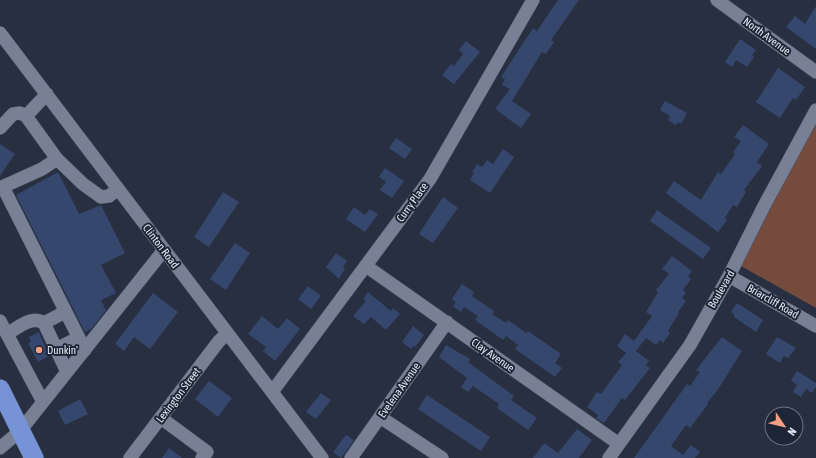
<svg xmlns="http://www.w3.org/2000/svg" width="816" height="458" viewBox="0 0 816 458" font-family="'Asap Condensed',sans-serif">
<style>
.green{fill:#744b3d}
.building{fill:#36476e}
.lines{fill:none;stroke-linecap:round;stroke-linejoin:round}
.minor-casing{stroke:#474e5c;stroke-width:14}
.highway-casing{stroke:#474e5c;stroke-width:20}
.minor{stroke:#778094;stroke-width:13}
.highway{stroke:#7593d6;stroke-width:19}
.poi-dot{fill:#f39f84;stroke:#1e2536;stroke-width:1.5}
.labels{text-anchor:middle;stroke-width:4;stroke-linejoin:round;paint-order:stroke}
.street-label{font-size:11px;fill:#e4e9f4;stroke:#1e2536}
.poi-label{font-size:11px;fill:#e4e9f4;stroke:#1e2536;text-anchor:start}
</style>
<rect width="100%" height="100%" fill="#272f40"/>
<path class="green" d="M816,119v189l-75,-42z"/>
<path class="building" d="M558,0h21l-28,40 3,2 -8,12 -4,-2 -30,49 19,13 -10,14 -26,-19 15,-20 -8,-4 3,-6 -4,-2 32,-49 4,3z
M816,6v43l-30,-22 9,-11 10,8z
M740,39l16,11 -4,5 2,2 -7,10 -11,-7 -4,7 -7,-5z
M466,41l14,11 -26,32 -12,-9 9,-11 3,2 9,-12 -4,-4z
M778,68l27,19 -9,13 -3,-2 -13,20 -24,-16z
M665,101l22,12 -6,11 -3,-2 -2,3 -8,-5 2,-4 -10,-6z
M743,125l26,19 -12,18 5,4 -18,24 2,2 -9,15 -4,-2 -8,13 2,2 -9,12 -52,-39 8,-12 27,19 17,-28 3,2 14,-20 -2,-2 8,-11 -7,-4z
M396,138l16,11 -7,10 -16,-11z
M0,144l15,10 -15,22z
M503,149l11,8 -24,36 -20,-13 4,-7 -2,-1 5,-8 5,3 5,-7 6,4z
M385,168l19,13 -12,17 -12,-8 6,-8 -7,-5z
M58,172l21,42 22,-9 24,48 -24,12 15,28 -15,7 5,10 -14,18 -7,4 -69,-137z
M223,192l16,10 -30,45 -15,-10z
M443,197l15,11 -25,35 -14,-9z
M354,207l11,8 5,-6 8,5 -13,18 -19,-13z
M657,210l54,38 -8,11 -53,-38z
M235,243l15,10 -24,37 -16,-11z
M336,253l11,8 -4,6 2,2 -6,10 -13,-12z
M672,256l20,15 -4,6 3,2 -8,11 3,3 -4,5 4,3 -8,11 1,1 -11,18 2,2 -7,10 -3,-3 -4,5 -10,-7 -10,13 13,10 -3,4 4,3 -25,32 -3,-2 -18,25 -8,-5 2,-3 -11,-8 10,-15 4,2 21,-29 -4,-3 8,-9 -9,-7 8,-12 9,7 18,-25 -6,-4 12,-20 -2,-2 13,-16 -7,-5z
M462,284l12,8 -2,4 22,15 -2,3 14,9 2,-3 18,13 2,-2 33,23 -6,9 7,5 -7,9 -40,-28 3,-4 -12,-9 -3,4 -28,-20 3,-4 -14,-9 -3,5 -8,-6 3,-4 -4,-3z
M308,286l13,10 -10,13 -13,-10z
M368,292l23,19 2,-3 7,6 -14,16 -15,-13 -7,7 -11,-8 13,-15 -3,-2z
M153,293l25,19 -28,37 -16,-12 -10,14 -9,-7z
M737,303l26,17 -7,12 -22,-15v-3l-3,-2z
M262,316l16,13 9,-11 13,11 -25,32 -12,-10 3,-4 -18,-13z
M413,326l11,9 -9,12 -2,-1 -2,3 -9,-7z
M39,332l10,24 -11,6 -10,-19 3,-1 -2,-5z
M722,337l20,14 -25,40 -10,12 1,1 -18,24 -4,-3 -15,21 12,9 8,-10 9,7 -5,6h-61l53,-74 3,2 10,-14 -4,-2z
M777,337l19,11 -8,10 -4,-2 -4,7 -14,-9z
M446,345l24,14 -2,3 46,34 -3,4 26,18 -9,12 -31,-22 2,-4 -26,-18 -5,6 -7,-5 6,-9 -28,-21z
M797,371l19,12v4l-4,6 -6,-4 -5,8 -8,-5 4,-7 -6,-5z
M209,381l23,17 -14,19 -23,-18z
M321,393l10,7 -15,19 -10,-7z
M427,395l63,42 -9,14 -63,-42z
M80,399l8,15 -23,11 -7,-14z
M577,429l15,11 -13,18h-46l11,-15 14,10z
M346,435l8,5 -13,18 -8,-6z
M169,448l13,10h-20z"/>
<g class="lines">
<g class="minor-casing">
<path id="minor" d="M717,0l99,72
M0,33l322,425
M26,116l21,-22
M0,128l13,-14 7,-1 6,3 31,43 -15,10 -42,19
M57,159l26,25 18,13 8,-1 9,-7
M3,187l82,163
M366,266l253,178
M729,276l87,50
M0,321l43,81
M44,323l21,-11
M7,334c12,-7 25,-19 37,-11l23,49
M56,349l22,-11
M272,392l158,-213 103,-179
M380,417l62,41
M161,418l46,34 -5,6
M0,448l20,-17 144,-181
M130,458l89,-117 8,-7
M351,458l96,-136
M609,458l81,-113 39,-69 35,-70 52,-96"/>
</g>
<g class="highway-casing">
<path id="highway" d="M0,389l34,69"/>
</g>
<use href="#minor" class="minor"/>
<use href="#highway" class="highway"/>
</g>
<circle class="poi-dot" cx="39" cy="350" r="4"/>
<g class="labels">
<g class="street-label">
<text transform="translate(767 36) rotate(36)" y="4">North Avenue</text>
<text transform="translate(412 202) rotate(-54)" y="4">Curry Place</text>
<text transform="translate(161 246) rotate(53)" y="4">Clinton Road</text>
<text transform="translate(721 289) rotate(-60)" y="4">Boulevard</text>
<text transform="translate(773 301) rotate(30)" y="4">Briarcliff Road</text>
<text transform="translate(493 355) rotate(35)" y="4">Clay Avenue</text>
<text transform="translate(399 390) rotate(-55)" y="4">Evelena Avenue</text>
<text transform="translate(178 395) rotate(-53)" y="4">Lexington Street</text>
</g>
<g class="poi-label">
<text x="47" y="354">Dunkin'</text>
</g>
</g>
<g transform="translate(784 426) rotate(125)"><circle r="19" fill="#1e2536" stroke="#6d7382"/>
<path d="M0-3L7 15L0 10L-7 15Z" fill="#f39f84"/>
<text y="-6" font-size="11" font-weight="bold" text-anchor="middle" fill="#e4e9f4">N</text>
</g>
</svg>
